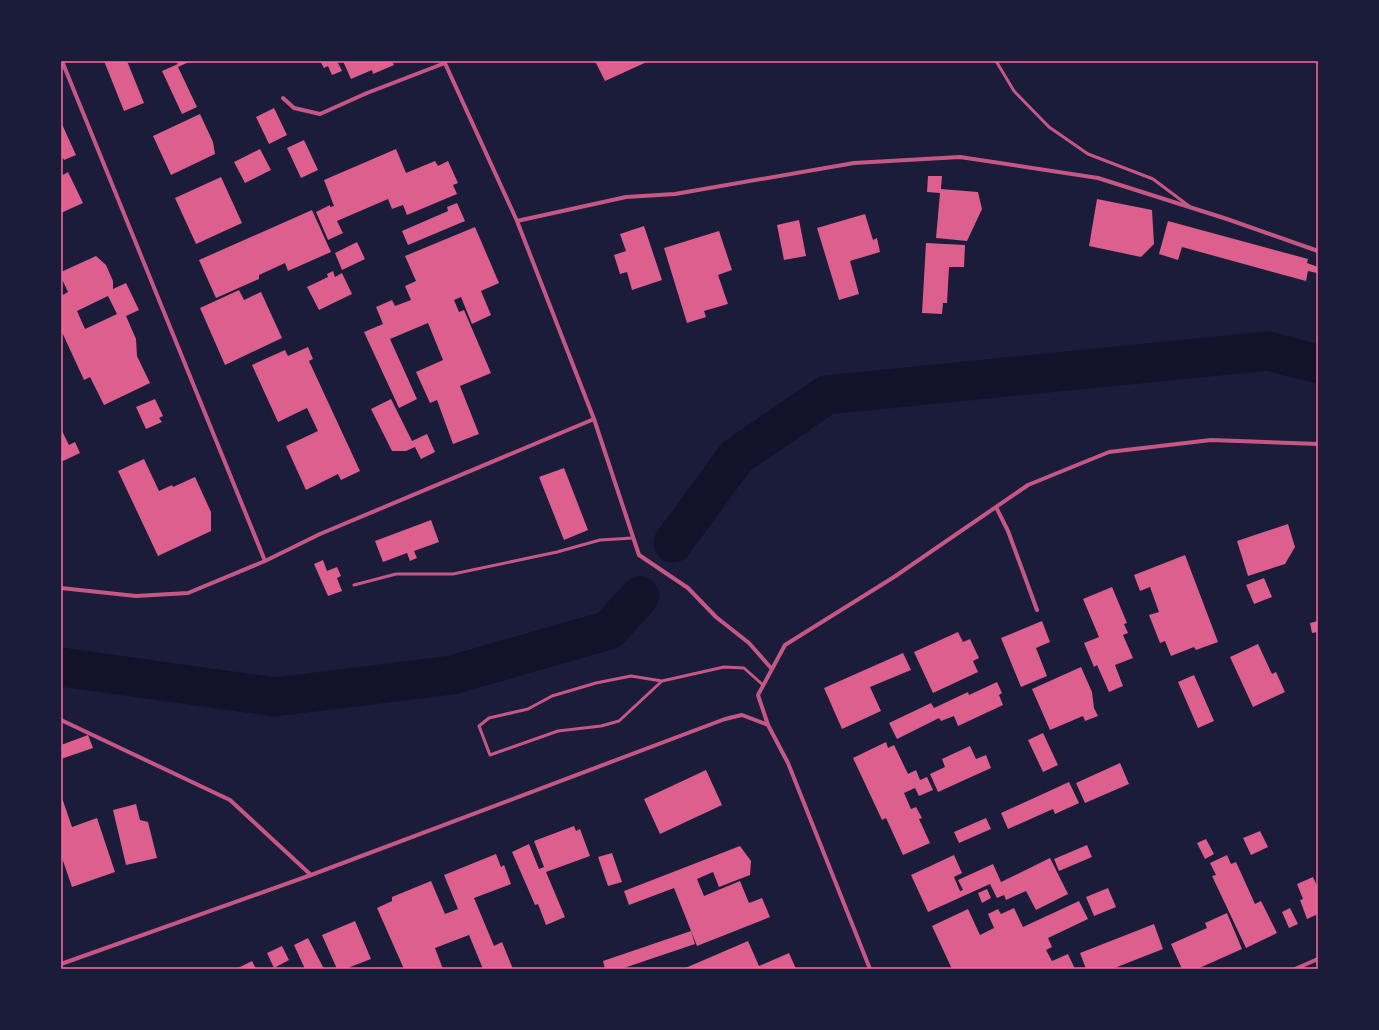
<svg xmlns="http://www.w3.org/2000/svg" width="1379" height="1030" viewBox="0 0 1379 1030" font-family="Arial,sans-serif">
<style>
.lines{fill:none;stroke-linecap:round;stroke-linejoin:round}
.river{stroke:#12122b;stroke-width:39}
.building{fill:#dd5f8e;fill-rule:evenodd}
.service{stroke:#c65784;stroke-width:3}
.minor{stroke:#c65784;stroke-width:4}
.neatline{fill:none;stroke:#ff6b9d;stroke-width:1.5}
</style>
<rect width="100%" height="100%" fill="#1b1b3a"/>
<g class="lines">
<path class="river" d="M673,543l63,-86 90,-62 442,-44 50,13
M61,667l214,30 177,-22 157,-45 31,-34"/>
</g>
<path class="building" d="M104,61h23l17,42 -20,8z
M176,61h15l-13,6 19,40 -15,7 -20,-43 16,-7z
M320,61h17l5,10 -10,4 -4,-9 -4,2z
M343,61h49l2,4 -21,9 -1,-4 -21,9z
M595,61h54l-44,20z
M274,108l13,27 -18,9 -13,-27z
M200,114l13,28 2,12 -44,21 -18,-39z
M61,122l15,33 -12,5 -3,-6z
M304,140l14,30 -17,8 -14,-30z
M260,149l11,21 -26,13 -11,-21z
M396,149l10,24 29,-12 3,5 10,-5 10,22 -5,2 4,9 -50,21 -4,-10 -11,4 -4,-10 -51,22 6,12 -15,7 -12,-28 14,-7v2l4,-1 -10,-26z
M68,172l15,31 -22,10v-37z
M928,176h14l-1,13 37,3 4,17 -15,32 -31,-3 4,-45 -13,-1z
M221,177l21,46 -46,21 -21,-46z
M1097,199l55,11 2,34 -13,13 -52,-11z
M457,203l8,18 -57,24 -6,-14 46,-20 -1,-4z
M312,210l19,42 -43,19 -3,-8 -26,12v4l-43,19 -17,-38z
M865,214l8,26 4,-2 3,14 -30,9 9,33 -20,6 -22,-72z
M799,220l7,36 -22,4 -7,-35z
M1168,221l140,38 -1,4 11,4 -1,6 -9,-2 -2,10 -124,-34 -4,13 -19,-6z
M644,226l18,54 -30,10 -5,-18 -7,2 -6,-19 12,-4 -6,-17z
M475,227l24,56 -18,8 10,24 -19,9 -11,-27 -7,3 5,12 5,-2 27,63 -31,13 19,48 -26,10 -16,-44 -7,3 -14,-31 27,-12 -15,-37 -38,16 27,60 -18,9 -35,-76 19,-8 -7,-17 16,-7 3,6 16,-6 -6,-14 11,-5 -11,-25z
M719,231l13,39 -14,5 10,29 -24,7 2,6 -19,6 -23,-75z
M357,242l8,17 -23,11 -7,-17z
M926,243l39,2 -1,22h-15l-2,36h-4l-1,11 -20,-1z
M96,256l10,9 7,16v8l13,-6 13,27 -13,6 10,23 1,17 13,27 -46,22 -14,-28 -6,3 -23,-50v-34l7,-4 -7,-15v-5zM108,296l9,18 -32,15 -8,-18z
M333,271l2,6 7,-4 10,21 -33,16 -12,-23 21,-10 -1,-3z
M239,290l5,10 17,-8 21,46 -57,27 -25,-57z
M308,347l5,12 -4,2 51,110 -19,9 -3,-6 -32,16 -20,-44 32,-15 -11,-23 -29,14 -26,-57 33,-15 3,6z
M155,399l8,17 -4,2 3,4 -16,7 -10,-22z
M391,399l21,42 15,-7 8,18 -14,7 -6,-12 -9,4h-14l-21,-42z
M61,429l8,16 6,-3 5,11 -17,8 -2,-3z
M144,459l15,32 13,-6 1,2 22,-10 16,35v19l-53,25 -40,-85z
M564,468l24,62 -24,10 -25,-63z
M431,520l8,22 -25,9 3,7 -7,3 -3,-8 -24,9 -8,-21z
M1288,524l7,23 -10,17 -37,12 -11,-35z
M1185,555l33,87 -22,8 -2,-3 -23,9 -6,-15 -5,2 -11,-28 10,-3 -9,-25 -10,4 -6,-16z
M323,560l4,11 10,-4 4,9 -4,2 5,13 -14,5 -14,-32z
M1264,578l8,19 -18,7 -8,-19z
M1112,587l15,36 -3,1 4,9 -5,2 10,23 -18,7 8,21 -14,6 -12,-27 -3,2 -10,-24 15,-6 -16,-38z
M1042,621l8,21 -14,6 11,28 -26,11 -20,-49z
M1318,621v11l-6,1 -2,-10z
M958,632l5,10 7,-3 9,19 -6,3 5,11 -45,21 -19,-41z
M1258,644l14,30 4,-2 9,20 -32,15 -23,-50z
M903,653l8,17 -41,17 11,24 -39,18 -18,-41z
M1081,667l11,25 2,16 4,8 -13,5 -2,-5 -33,14 -18,-41z
M1194,675l20,46 -16,7 -20,-46z
M997,682l5,11 -3,2 4,10 -45,21 -4,-10 -13,5 -2,-3 -42,21 -8,-16 42,-20 3,5 34,-16 1,3z
M1043,733l15,32 -15,7 -15,-32z
M88,735l5,13 -32,11v-14z
M886,742l2,6 6,-3 14,29 8,-4 4,10 7,-3 6,13 -14,6 -4,-8 -11,5 7,16 5,-2 6,11 -3,1 11,24 -27,12 -17,-37 -4,2 -29,-62z
M970,746l6,13 10,-4 5,13 -53,24 -8,-18 15,-7 -3,-8z
M1120,763l9,21 -44,19 -9,-20z
M706,770l16,35 -62,29 -16,-35z
M1069,782l10,21 -24,11 -2,-5 -45,20 -7,-16z
M61,795l11,32 25,-9 18,54 -43,15 -11,-32z
M136,804l4,16 8,2 9,36 -31,7 -13,-55z
M986,818l5,11 -32,14 -5,-11z
M574,826l2,5 4,-2 10,27 -44,16 19,45 -19,8 -8,-21 -3,1 -23,-53 17,-8 10,25 5,-2 -10,-26z
M1260,831l8,16 -17,8 -8,-17z
M1206,839l8,15 -9,5 -8,-16z
M1087,845l5,12 -33,14 -5,-12z
M740,846l11,15 -1,14 -31,12 -6,-15 -16,7 7,17 36,-15 9,22 13,-5 8,19 -73,29 -23,-58 -45,17 -5,-14z
M612,853l10,29 -14,4 -10,-29z
M496,854l5,13 3,-2 7,19 -37,14 20,48 8,-4 11,27h-30l-14,-34 -34,13 8,21h-39l-27,-61 15,-7v-4l39,-16 14,33 13,-5 -14,-34z
M954,855l8,18 -8,4 6,14 3,-1 -5,-10 35,-16 8,18 49,-24 18,36 -32,16 -10,-19 -20,9 -2,-5 -7,3 -7,-14 -62,28 -17,-37z
M1227,855l4,9 5,-2 19,42 6,-3 16,32 -31,15 -34,-72 4,-1 -6,-12z
M1313,877l5,11v26l-11,5 -7,-19 3,-1 -6,-15z
M1108,888l8,19 -22,9 -8,-19z
M987,889l4,9 -9,5 -4,-10z
M1079,901l9,18 -40,19 4,9 -6,3 6,11 16,-7 7,15h-123l-20,-43 36,-17 12,26 14,-7 -6,-14 10,-5 3,5 13,-6 9,19z
M1290,908l8,16 -9,4 -7,-16z
M1227,913l15,36 -45,20h-15l-11,-25 36,-16 -2,-5z
M355,921l16,38 -26,10h-8l-15,-34z
M1154,924l9,25 -51,20h-26l-6,-16z
M691,931l4,13 -74,25h-16l-2,-8z
M308,938l16,31h-19l-11,-24z
M748,941l11,25 30,-13 7,16h-113z
M282,946l7,14 -15,8 -7,-15z
M252,961l4,8h-20z"/>
<g class="lines">
<path class="service" d="M996,61l18,30 35,36 39,27 65,25 36,27
M354,585l42,-11h57l104,-22 43,-12 33,-2
M662,681l-43,40 -18,5 -43,5 -68,24 -11,-29 10,-8 39,-9 24,-13 44,-13 35,-7 31,5 62,-14 20,1 19,17"/>
<path class="minor" d="M62,61l203,500
M444,61l73,160 77,198 45,136 49,33 28,29 33,26 22,25
M283,98l11,10 26,6 47,-21 78,-30
M517,221l109,-24 49,-3 179,-31 106,-6 138,21 129,41 91,32
M996,507l12,24 29,79
M61,588l75,8 52,-3 77,-32 55,-27 274,-115
M61,720l169,80 81,75
M61,964l250,-89 414,-156 17,-4 26,10
M870,969l-82,-206 -20,-38 -10,-30 27,-50 109,-68 134,-92 81,-33 102,-12 107,4
M1295,969l23,-10"/>
</g>
<rect width="1379" height="1030" fill="none" stroke="#1b1b3a" stroke-width="124"/>
<rect x="62" y="62" width="1255" height="906" class="neatline"/>
</svg>
